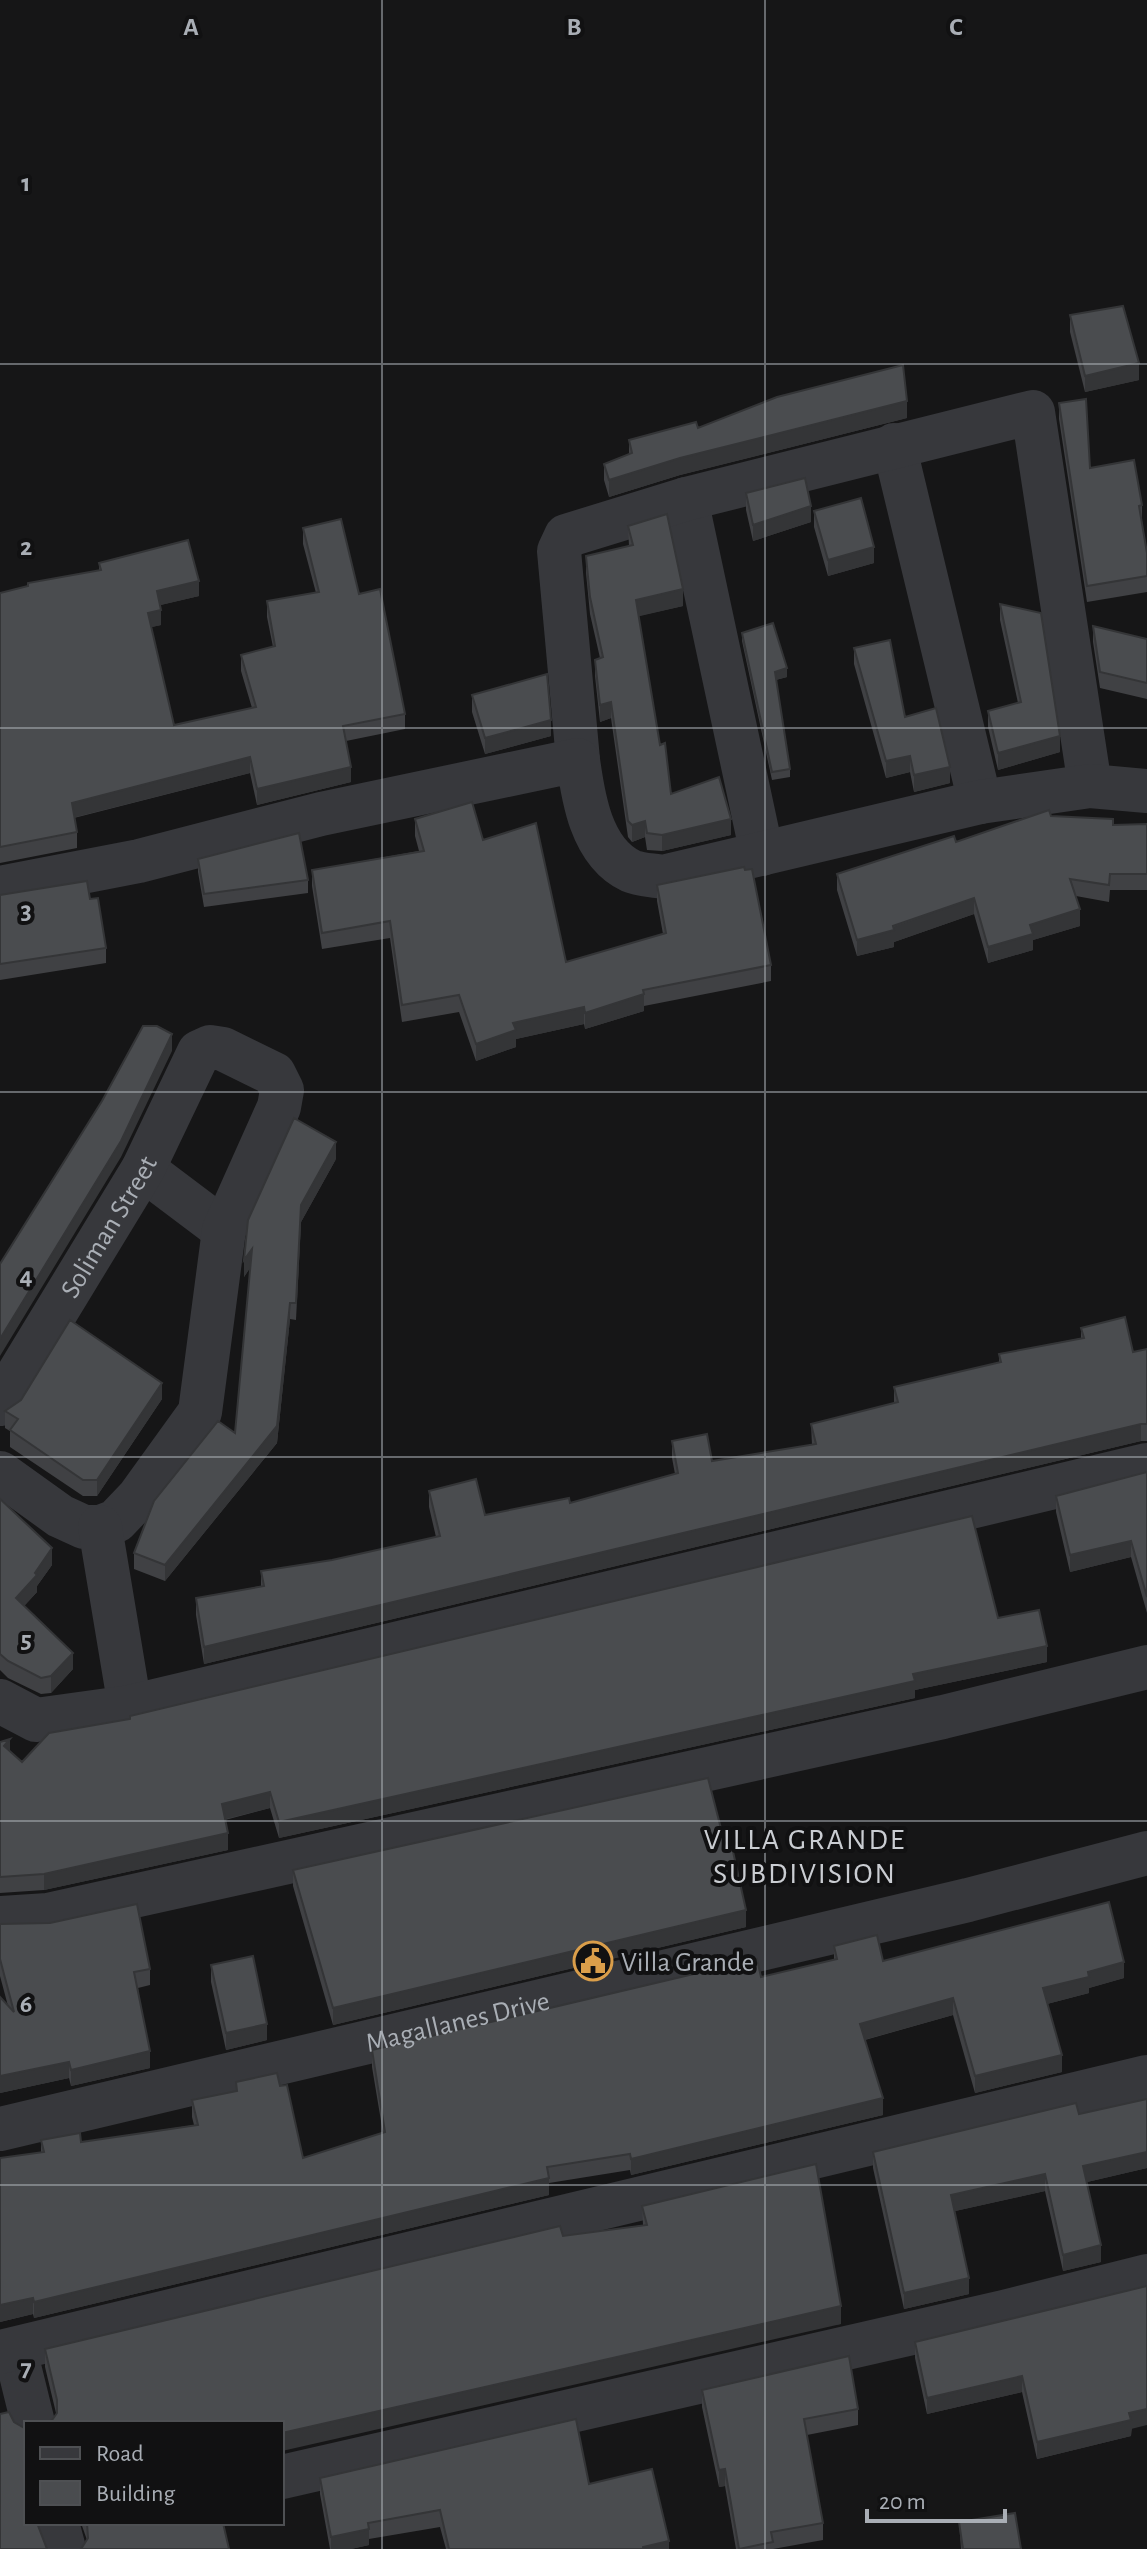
<svg xmlns="http://www.w3.org/2000/svg" width="1147" height="2549" viewBox="0 0 1147 2549" font-family="'Alegreya Sans',sans-serif">
<style>
.lines{fill:none;stroke-linecap:round;stroke-linejoin:round}
.minor{stroke:#37383c;stroke-width:44}
.wall{fill:#404144}
.shaded-wall{fill:#343537}
.building{fill:#4a4c4f;stroke:#343537;stroke-width:2}
.grid{fill:none;stroke:#a9aeb5;stroke-width:2;stroke-opacity:0.55}
.labels{text-anchor:middle;stroke-width:8;stroke-linejoin:round;paint-order:stroke}
.street-label{font-size:28px;fill:#a9aeb5;stroke:#111112}
.poi-label{font-size:28px;fill:#a9aeb5;stroke:#111112;text-anchor:start}
.neighbourhood-label{font-size:30px;letter-spacing:2px;fill:#cacdd2;stroke:#111112}
.grid-label{font-size:26px;text-anchor:middle;font-weight:bold;fill:#a9aeb5;stroke:#111112;stroke-width:8;stroke-linejoin:round;paint-order:stroke}
</style>
<rect width="100%" height="100%" fill="#161617"/>
<g class="lines">
<g class="minor">
<path d="M894,445l86,357"/>
<path d="M686,499l76,355"/>
<path d="M578,760l-19,-209 7,-15 120,-37 347,-87 57,374"/>
<path d="M0,888l139,-27 182,-47 257,-54c5,37 13,92 53,111 9,4 23,4 32,6l317,-75 110,-16 57,5"/>
<path d="M143,1169l81,61"/>
<path id="s1" d="M0,1404l143,-235 56,-117 11,-5 13,2 51,25 8,16 -3,17 -55,123 -24,182 -62,86 -22,23 -16,6h-16l-24,-11 -60,-43"/>
<path d="M100,1527l30,180"/>
<path d="M0,1701l36,19 94,-13 1017,-242"/>
<path d="M0,1918l48,-3 895,-198 204,-50"/>
<path id="s2" d="M0,2129l968,-229 179,-47"/>
<path d="M15,2350l18,73"/>
<path d="M0,2352l1147,-275"/>
<path d="M282,2477l722,-165 143,-36"/>
<path d="M57,2523l7,26"/>
</g>
</g>
<path class="wall" d="M1070,315l69,65 -54,12 -15,-60z
M1059,403l31,65 52,37v16l5,32v39l-60,10 -28,-183z
M907,418l-227,57 -71,22 -5,-17v-16l25,-10v-14l69,-12z
M746,493l65,29 -58,19 -7,-31z
M814,511l60,52 -46,13 -14,-49z
M628,526l55,80 -45,10 22,129 11,49 60,41 -69,16 -15,-1 -2,-13 -13,5 -4,-5 -17,-119 -11,4 -5,-46v-16l5,-2 -10,-44 -4,-41v-17l43,-10z
M303,528l56,66 46,120v15l-59,12 5,41 -94,23 -7,-32 -176,45 3,14v16l-77,15v-270l99,-22v-8l100,33 -39,9 1,20 -10,2 23,98 78,-17 -11,-37v-16l32,-8 -6,-30v-16l49,-8 -13,-49z
M1000,604l60,148 -62,18 -10,-43v-16l30,-8 -18,-83z
M1093,626l54,13v60l-47,-11 -7,-46z
M742,633l45,44 -11,3 14,89v8l-18,3 -30,-139z
M854,648l51,69 45,66 -36,9 -4,-20 -24,6 -32,-114z
M472,695l79,41 -66,18 -13,-42z
M1051,816l62,9 34,-1v66h-37l-1,12 -33,-6 4,30 -47,14v10l-45,13 -14,-49 -80,28v5l-37,9 -20,-66v-16z
M415,819l68,21 83,122 97,-28 -6,-33v-16l114,80v16l-127,25v5l-59,18 -1,-5 -68,15v8l-40,14 -17,-49 -57,10 -12,-84 -68,11 -10,-63v-16l107,-19 -4,-15z
M198,859l110,21v13l-104,14 -6,-35z
M0,895l90,4 16,49v15l-106,17z
M336,1159l-35,63 -5,98 -6,-1 -13,124 -112,138 -31,-12v-16l101,-120 15,-165 -6,9 4,-57z
M1081,1328l52,24 14,-3v92h-6l-937,223 -8,-49v-17l65,-12v-15l71,-11 104,-23 -7,-30v-16l56,24 85,-12 105,-29 -3,-16v-17l40,20 100,-16 -1,-21 83,-21v-16l105,-24v-9l82,-16z
M162,1399l-65,97h-14l-73,-49v-16l-5,-3v-17z
M1147,1472v141l-16,-56 -61,15 -14,-60v-16z
M0,1499l52,66 -15,21v6l-13,14 49,63 -22,24 -10,1 -33,-16 -8,-8z
M998,1618l49,44 -132,28v8l-636,140 -9,-30 -45,12 3,30 -184,40 -44,3v-151l22,20 108,-43v-3z
M293,1870l453,57 -413,98 -40,-139z
M0,1924l150,45v16l-12,3 12,80 -79,18 -2,-8 -69,15v-96l8,9 -8,-30z
M834,1946l49,15 241,17 -35,10v5l-42,11 15,68 -87,21 -22,-78 -88,25 18,75 -252,60 -1,-5 -81,13v12l-515,123 -1,-4 -33,8v-164l41,-5v-13l40,2 113,-17 -2,-8v-17l44,-9v-9l44,4 23,72 80,-25 -11,-66v-17l389,-73 73,-17z
M211,1965l56,75 -41,10 -15,-68z
M1147,2099v69l-60,14 14,80 -38,9 -18,-80 -90,20 14,83 -65,15 -31,-141v-16l206,-38z
M642,2206l199,118 -785,89 -11,-46v-18l518,-113 80,-11z
M1147,2286l-16,150 -94,23 -15,-67 -95,22 -12,-56v-16z
M702,2390l156,19v16l-51,10 16,88v17l-50,9h-37l-11,-63 -6,1 -17,-80z
M320,2478l269,6 80,65h-223l-6,-22 -71,12v6l-18,4h-21l-10,-55z
M959,2522l62,27h-60z
M81,2523h142l-136,17z"/>
<path class="shaded-wall" d="M1139,363v17l-54,12v-16z
M907,401v17l-227,57 -71,22v-17l71,-22z
M811,506v16l-58,19v-16z
M874,547v16l-46,13v-16z
M199,581v15l-42,10v-15z
M683,589v17l-47,11v-17z
M161,610v15l-13,3v-15z
M787,668v9l-12,3v-8z
M611,702v16l-11,4v-17z
M551,720v16l-66,18v-16z
M1060,736v16l-62,18v-17z
M910,756v16l-24,6v-17z
M250,757v16l-178,45v-15z
M351,767v15l-94,23v-16z
M950,767v16l-36,9v-17z
M731,819v16l-69,16v-16z
M645,821v16l-13,5v-17z
M974,898v16l-80,28v5l-37,9v-16z
M1080,909v17l-47,14v10l-45,13v-16l42,-22z
M644,994v17l-59,18v-16z
M584,1007v17l-68,15v8l-40,14v-17l37,-21z
M172,1034v17l-51,106 -121,199v-17z
M336,1142v17l-35,63 -5,98 5,-115z
M252,1249v16l-8,12v-17z
M290,1303v16l-13,124 -112,138v-16l112,-139z
M162,1383v16l-65,97v-16z
M1141,1424v17l-937,223v-17z
M1131,1541v16l-61,15v-17z
M52,1548v17l-15,21v6l-21,23v-17z
M1047,1646v16l-132,28v8l-636,140v-16l634,-148z
M73,1653v16l-22,24v-17z
M10,1739v17l-6,-10z
M270,1792v16l-48,12v-16z
M228,1833v17l-184,40v-16z
M746,1910v17l-413,98v-17z
M1124,1962v16l-35,10v5l-46,12v-17l45,-16z
M953,1998v17l-93,26v-17z
M267,2024v16l-41,10v-17z
M150,2051v17l-79,18v-16z
M1062,2055v17l-87,21v-17z
M69,2062v16l-69,15v-17z
M883,2098v17l-252,60v-16z
M1147,2152v16l-64,15v-17z
M1045,2174v17l-94,21v-17z
M549,2178v17l-515,123v-16z
M1101,2245v17l-38,9v-16z
M969,2278v16l-65,15v-16z
M33,2298v16l-33,8v-17z
M841,2306v18l-559,127v-18z
M1022,2376v16l-95,22v-16z
M1147,2409v16l-16,4v7l-94,23v-17l92,-29z
M725,2469v17l-6,1v-17z
M369,2529v16l-18,4h-20v-12z
M669,2541v8h-26v-2z"/>
<path class="building" d="M1123,306l16,57 -54,13 -15,-61z
M903,365l4,36 -227,57 -71,22 -5,-16 28,-11 -3,-13 67,-18 2,6 79,-31z
M1086,399l4,69 44,-8 8,45 -3,1 8,47v23l-60,10 -28,-183z
M805,478l6,28 -58,19 -7,-32z
M861,498l13,49 -46,13 -14,-49z
M667,514l16,75 -47,11 24,145 5,-2 6,51 48,-17 12,42 -69,16 -15,-2 -2,-12 -13,4 -4,-4 -17,-119 -11,3 -5,-45 8,-3 -13,-60 -4,-41 47,-11 -5,-19z
M341,519l18,75 21,-5 25,125 -62,12 8,41 -94,22 -7,-32 -178,46 5,29 -77,15v-254l28,-7v-3l73,-13 -2,-7 89,-23 11,41 -42,10 4,19 -13,3 26,112 82,-18 -15,-52 34,-9 -8,-45 52,-9 -16,-64z
M1000,604l41,9 19,123 -62,17 -10,-42 33,-9z
M773,623l14,45 -12,4 15,97 -18,3 -30,-139z
M1093,626l54,13v44l-47,-11z
M890,640l15,77 31,-9 14,59 -36,8 -4,-19 -24,5 -32,-113z
M547,674l4,46 -66,18 -13,-43z
M472,802l11,38 53,-17 30,139 100,-29 -9,-48 87,-18 1,3 7,-1 19,96 -128,25 1,4 -59,19 -1,-6 -71,16 3,7 -40,14 -17,-49 -57,10 -12,-84 -68,12 -10,-63 112,-19 -9,-32z
M1049,810l2,6 62,3v6l34,-1v50h-37l-1,11 -39,-6 10,30 -50,16 3,9 -45,13 -14,-49 -81,28 1,4 -37,10 -20,-66 117,-38 2,6z
M299,833l9,47 -104,14 -6,-35z
M87,881l3,18 8,-1 8,50 -106,16v-69z
M143,1026h14l15,8 -51,107 -121,198v-75l102,-163z
M294,1118l42,24 -35,63 -5,98h-6l-13,123 -112,139 -31,-12 20,-52 64,-80 17,12 17,-184 -8,11 4,-40z
M1125,1317l8,35 14,-3v75h-6l-937,223 -8,-49 68,-12 -3,-15 71,-11 108,-24 -11,-45 47,-12 9,36 84,-17 1,5 108,-30 -6,-32 35,-7 5,27 104,-17 -5,-20 87,-22 -4,-15 107,-25 -2,-8 85,-16 -3,-10z
M70,1320l92,63 -65,97h-14l-73,-50 8,-11 -13,-8 16,-11z
M1147,1472v125l-16,-56 -61,14 -14,-59z
M0,1499l52,49 -17,25 2,2 -21,23 57,55 -22,23 -10,2 -33,-17 -8,-7z
M972,1516l26,102 41,-8 8,36 -134,28 2,7 -636,141 -9,-30 -48,12 6,29 -184,41 -44,3v-135l10,-3 -6,7 18,16 27,-29 81,-14v-3z
M708,1778l18,70 6,-1 14,63 -413,98 -40,-138z
M1109,1902l15,60 -36,10 1,5 -46,11 19,67 -87,21 -22,-78 -93,26 23,74 -252,61 -1,-5 -83,13 2,11 -515,124 -1,-4 -33,7v-147l44,-6 -3,-12 39,-7 1,9 117,-17 -6,-25 45,-9 -1,-9 41,-9 3,13 7,-1 16,73 82,-26 -13,-82 385,-91 4,18 76,-18 -3,-13 43,-11 6,26z
M137,1904l13,65 -16,3 16,79 -79,19 -2,-8 -69,14v-79l14,15 -14,-53v-35l50,-1z
M253,1956l14,68 -41,9 -15,-68z
M1147,2099v53l-64,14 18,79 -38,10 -18,-81 -94,21 18,83 -65,15 -31,-141 203,-49 3,11z
M816,2164l25,142 -559,127v-10h-232l7,-10v-13l-12,-51 515,-123 3,10 84,-11 -5,-19z
M1147,2286v123l-18,4 2,7 -94,22 -15,-66 -95,22 -12,-56z
M849,2356l9,53 -54,10 19,104 -52,9 2,10 -34,7 -14,-80 -6,1 -17,-80z
M9,2412l5,10 12,7v94h11l10,26h-47v-135z
M576,2419l13,65 63,-15 17,72 -26,6v2h-194l-9,-39 -72,13 1,6 -38,8 -11,-59z
M1015,2513l6,36h-58l-4,-27z
M87,2523h136l6,26h-148l7,-11z"/>
<path class="grid" d="M382,0v2549M765,0v2549M0,364h1147M0,728h1147M0,1092h1147M0,1457h1147M0,1821h1147M0,2185h1147"/>
<defs>
<g id="civic-ring" transform="scale(2)"><circle r="9.5" fill="#111112" stroke="#da9e4a" stroke-width="1.5"/><path d="M-.6-6.5H3V-4.5H.6V-3L4-1V1h2V6H-6V1h2V-1L-.6-3ZM-1.2 2.5V6h2.4V2.5Z" fill="#da9e4a"/></g>
</defs>
<g fill-rule="evenodd">
<use href="#civic-ring" x="593" y="1961"/>
</g>
<g class="labels">
<g class="street-label">
<text dy="10" stroke="none"><textPath href="#s1" startOffset="208">Soliman Street</textPath></text>
<text dy="10" stroke="none"><textPath href="#s2" startOffset="470">Magallanes Drive</textPath></text>
</g>
<g class="poi-label">
<text x="621" y="1971">Villa Grande</text>
</g>
<g class="neighbourhood-label">
<text x="805" y="1849">VILLA GRANDE<tspan x="805" dy="34">SUBDIVISION</tspan></text>
</g>
</g>
<g class="grid-label">
<text x="191" y="35">A</text>
<text x="574" y="35">B</text>
<text x="956" y="35">C</text>
<text x="26" y="191">1</text>
<text x="26" y="555">2</text>
<text x="26" y="919">3</text>
<text x="26" y="1284">4</text>
<text x="26" y="1648">5</text>
<text x="26" y="2012">6</text>
<text x="26" y="2376">7</text>
</g>
<rect x="24" y="2421" width="260" height="104" fill="#111112" stroke="#4e5053" stroke-width="2"/>
<rect x="40" y="2447" width="40" height="12" fill="#37383c" stroke="#4e5053" stroke-width="2"/>
<text x="96" y="2461" font-size="24" fill="#a9aeb5">Road</text>
<rect x="40" y="2481" width="40" height="24" fill="#4a4c4f" stroke="#4e5053" stroke-width="2"/>
<text x="96" y="2501" font-size="24" fill="#a9aeb5">Building</text>
<path d="M867 2509v12h138v-12" fill="none" stroke="#a9aeb5" stroke-width="4"/>
<text x="879" y="2509" font-size="24" fill="#a9aeb5" stroke="#111112" stroke-width="6" paint-order="stroke">20 m</text>
</svg>
